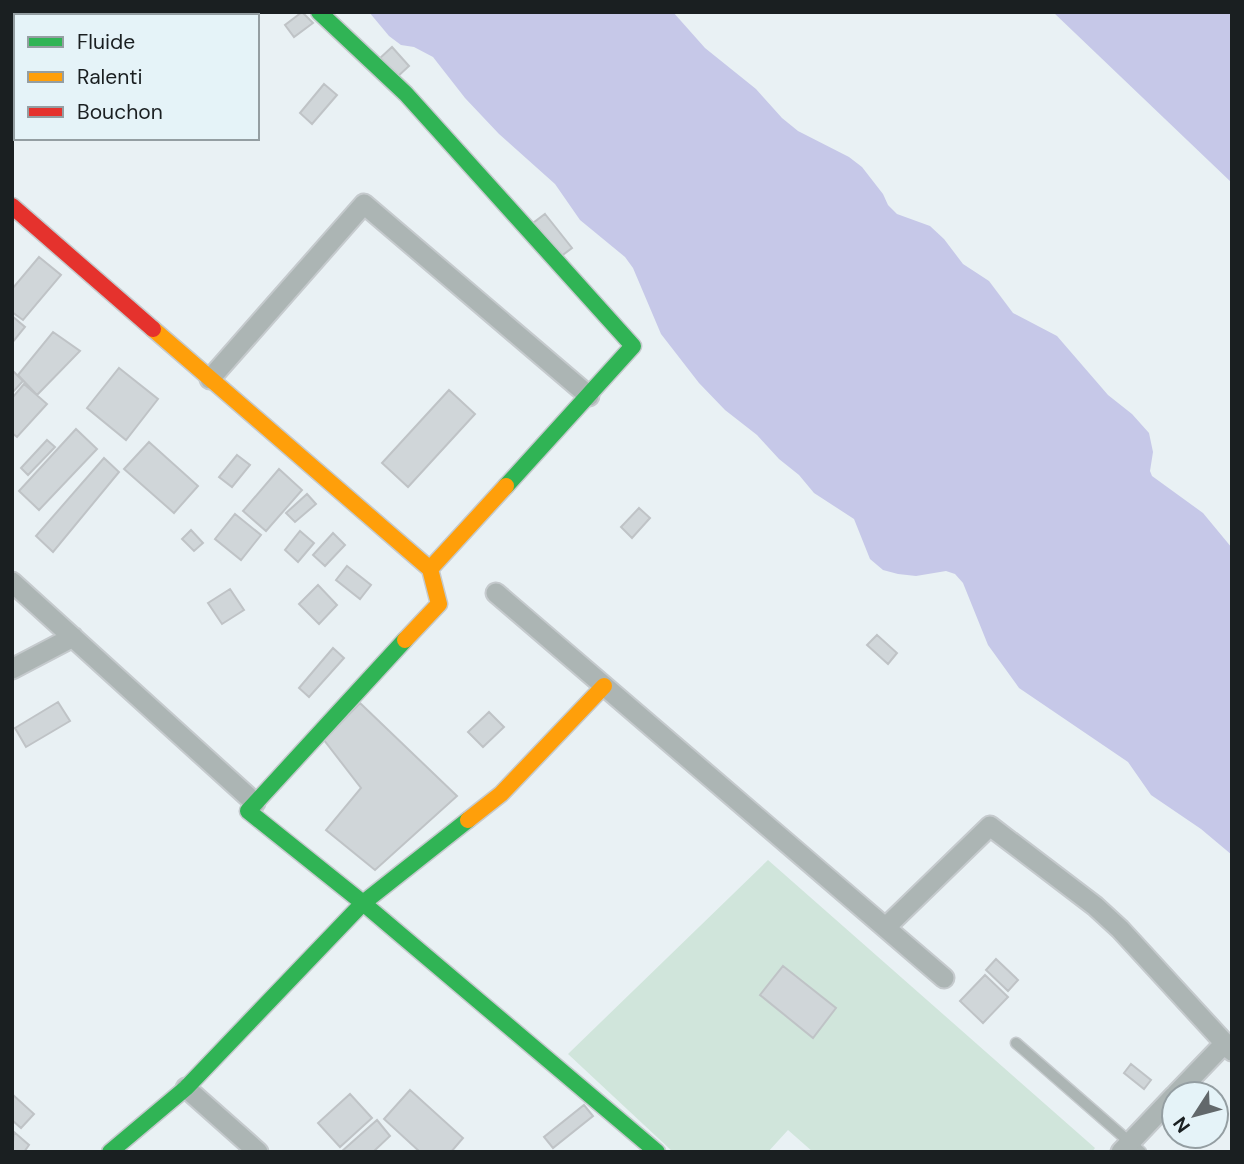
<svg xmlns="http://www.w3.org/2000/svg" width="1244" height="1164" viewBox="0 0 1244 1164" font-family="'DM Sans',sans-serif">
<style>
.green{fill:#d0e5db}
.water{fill:#c6c8e8}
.building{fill:#d0d6d9;stroke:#bfc3c6;stroke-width:2}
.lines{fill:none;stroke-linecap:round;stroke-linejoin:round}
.lane-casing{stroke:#c5cacd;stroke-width:13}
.street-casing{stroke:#c5cacd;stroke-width:23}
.fast-casing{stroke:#c5cacd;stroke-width:19}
.slow-casing{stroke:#c5cacd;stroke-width:19}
.jam-casing{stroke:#c5cacd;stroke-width:19}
.lane{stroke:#acb5b4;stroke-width:10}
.street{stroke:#acb5b4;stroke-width:19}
.fast{stroke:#30b455;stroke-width:16}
.slow{stroke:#ff9f0a;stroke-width:16}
.jam{stroke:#e5322d;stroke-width:16}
</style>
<rect width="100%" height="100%" fill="#e9f1f4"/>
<path class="green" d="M768,860l327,288 -3,4h-279l-25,-22 -20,22h-95l-105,-98z"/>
<path class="water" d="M369,12h304l32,36 51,41 26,29 16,13 51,26 13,10 21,27 5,11 9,9 33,12 14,13 19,25 26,17 24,32 44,23 51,59 24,19 17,19 4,19 -3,19 2,5 51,37 29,35v307l-31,-26 -50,-34 -23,-33 -109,-74 -31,-43 -25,-62 -8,-9 -9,-3 -30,5 -18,-2 -15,-4 -13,-11 -16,-40 -40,-26 -15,-18 -20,-16 -22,-24 -32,-25 -26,-27 -38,-49 -28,-66 -8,-11 -45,-37 -25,-36 -56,-50 -34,-36 -32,-41 -19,-10 -13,-2 -12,-9z
M1053,12h179v171z"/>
<path class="building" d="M302,12l11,11 -19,14 -9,-12z
M392,47l17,19 -13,12 -17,-19z
M324,84l13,11 -25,29 -12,-11z
M545,214l27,34 -12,9 -27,-34z
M39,257l22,18 -38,45 -11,-8v-23z
M12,316l13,11 -13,16z
M53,332l27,19 -43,44 -19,-20z
M119,368l39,31 -32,41 -39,-32z
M13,371l10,10 -11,12v-20z
M24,384l23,20 -30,33 -5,-4v-35z
M449,390l26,24 -67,73 -26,-24z
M76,429l21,20 -58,61 -20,-19z
M47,440l8,7 -27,28 -7,-7z
M149,442l49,44 -24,27 -50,-44z
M237,455l13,10 -18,22 -13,-10z
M104,458l15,14 -66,80 -17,-16z
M279,469l23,21 -36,41 -23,-20z
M307,494l9,10 -21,18 -9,-9z
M639,508l11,10 -18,20 -11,-11z
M235,514l26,21 -20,25 -26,-21z
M191,530l12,13 -9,8 -12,-12z
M300,531l14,12 -16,19 -13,-12z
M333,533l12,12 -20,21 -12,-11z
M347,566l24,19 -11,14 -24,-19z
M318,585l19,20 -18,19 -20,-20z
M230,589l14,21 -22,14 -14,-21z
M877,635l20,18 -9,11 -21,-19z
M333,648l11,10 -35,39 -10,-9z
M58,702l12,19 -44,26 -11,-19z
M360,703l97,93 -82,74 -49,-40 35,-42 -37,-48z
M489,712l15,15 -21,20 -15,-15z
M996,959l22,21 -10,11 -22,-21z
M783,966l53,42 -23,30 -53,-43z
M985,975l23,22 -25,26 -23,-22z
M1131,1064l20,16 -7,9 -20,-16z
M410,1090l53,48 -12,14h-31l-36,-33z
M12,1094l22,20 -13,14 -9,-8z
M350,1094l22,24 -32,29 -22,-24z
M584,1105l9,11 -40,32 -9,-11z
M377,1120l13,16 -17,16h-32z
M14,1132l15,13 -5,7h-12z"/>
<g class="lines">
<g class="lane-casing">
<path id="lane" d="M1016,1043l125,109"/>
</g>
<g class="street-casing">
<path id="street" d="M82,16l6,-4
M12,57l4,-2
M210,379l154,-175 225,192
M12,582l243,221
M496,593l448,385
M12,669l61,-32
M886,927l104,-101 105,80 25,23 112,122
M186,1088l72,64
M1176,1094l49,-51
M1121,1152l53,-56"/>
</g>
<g class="fast-casing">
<path id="fast" d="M319,12l87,82 227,252 -127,140
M405,640l-157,171 115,92 294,249
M110,1152l76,-64 177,-185 105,-83"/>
</g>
<g class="slow-casing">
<path id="slow" d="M153,329l277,240 9,35 -34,36
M430,569l76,-83
M468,820l33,-26 103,-108"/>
</g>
<g class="jam-casing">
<path id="jam" d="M12,206l141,123"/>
</g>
<use href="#lane" class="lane"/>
<use href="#street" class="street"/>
<use href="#fast" class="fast"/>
<use href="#slow" class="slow"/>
<use href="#jam" class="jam"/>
</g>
<rect width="1244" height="1164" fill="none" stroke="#1a1f21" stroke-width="28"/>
<rect x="14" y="14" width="245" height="126" fill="#e5f3f8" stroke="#949ea2" stroke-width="2"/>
<rect x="28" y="37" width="35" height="10" fill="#30b455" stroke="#949ea2" stroke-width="2"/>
<text x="77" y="49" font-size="21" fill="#1a1f21">Fluide</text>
<rect x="28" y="72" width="35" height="10" fill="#ff9f0a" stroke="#949ea2" stroke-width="2"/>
<text x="77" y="84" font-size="21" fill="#1a1f21">Ralenti</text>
<rect x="28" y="107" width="35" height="10" fill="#e5322d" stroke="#949ea2" stroke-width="2"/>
<text x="77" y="119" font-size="21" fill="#1a1f21">Bouchon</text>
<g transform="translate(1195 1115) rotate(234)"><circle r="33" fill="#e5f3f8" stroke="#949ea2" stroke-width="2"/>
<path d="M0-5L12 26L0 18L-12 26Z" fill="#62686b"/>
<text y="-10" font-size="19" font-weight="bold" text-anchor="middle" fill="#1a1f21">N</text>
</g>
</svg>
